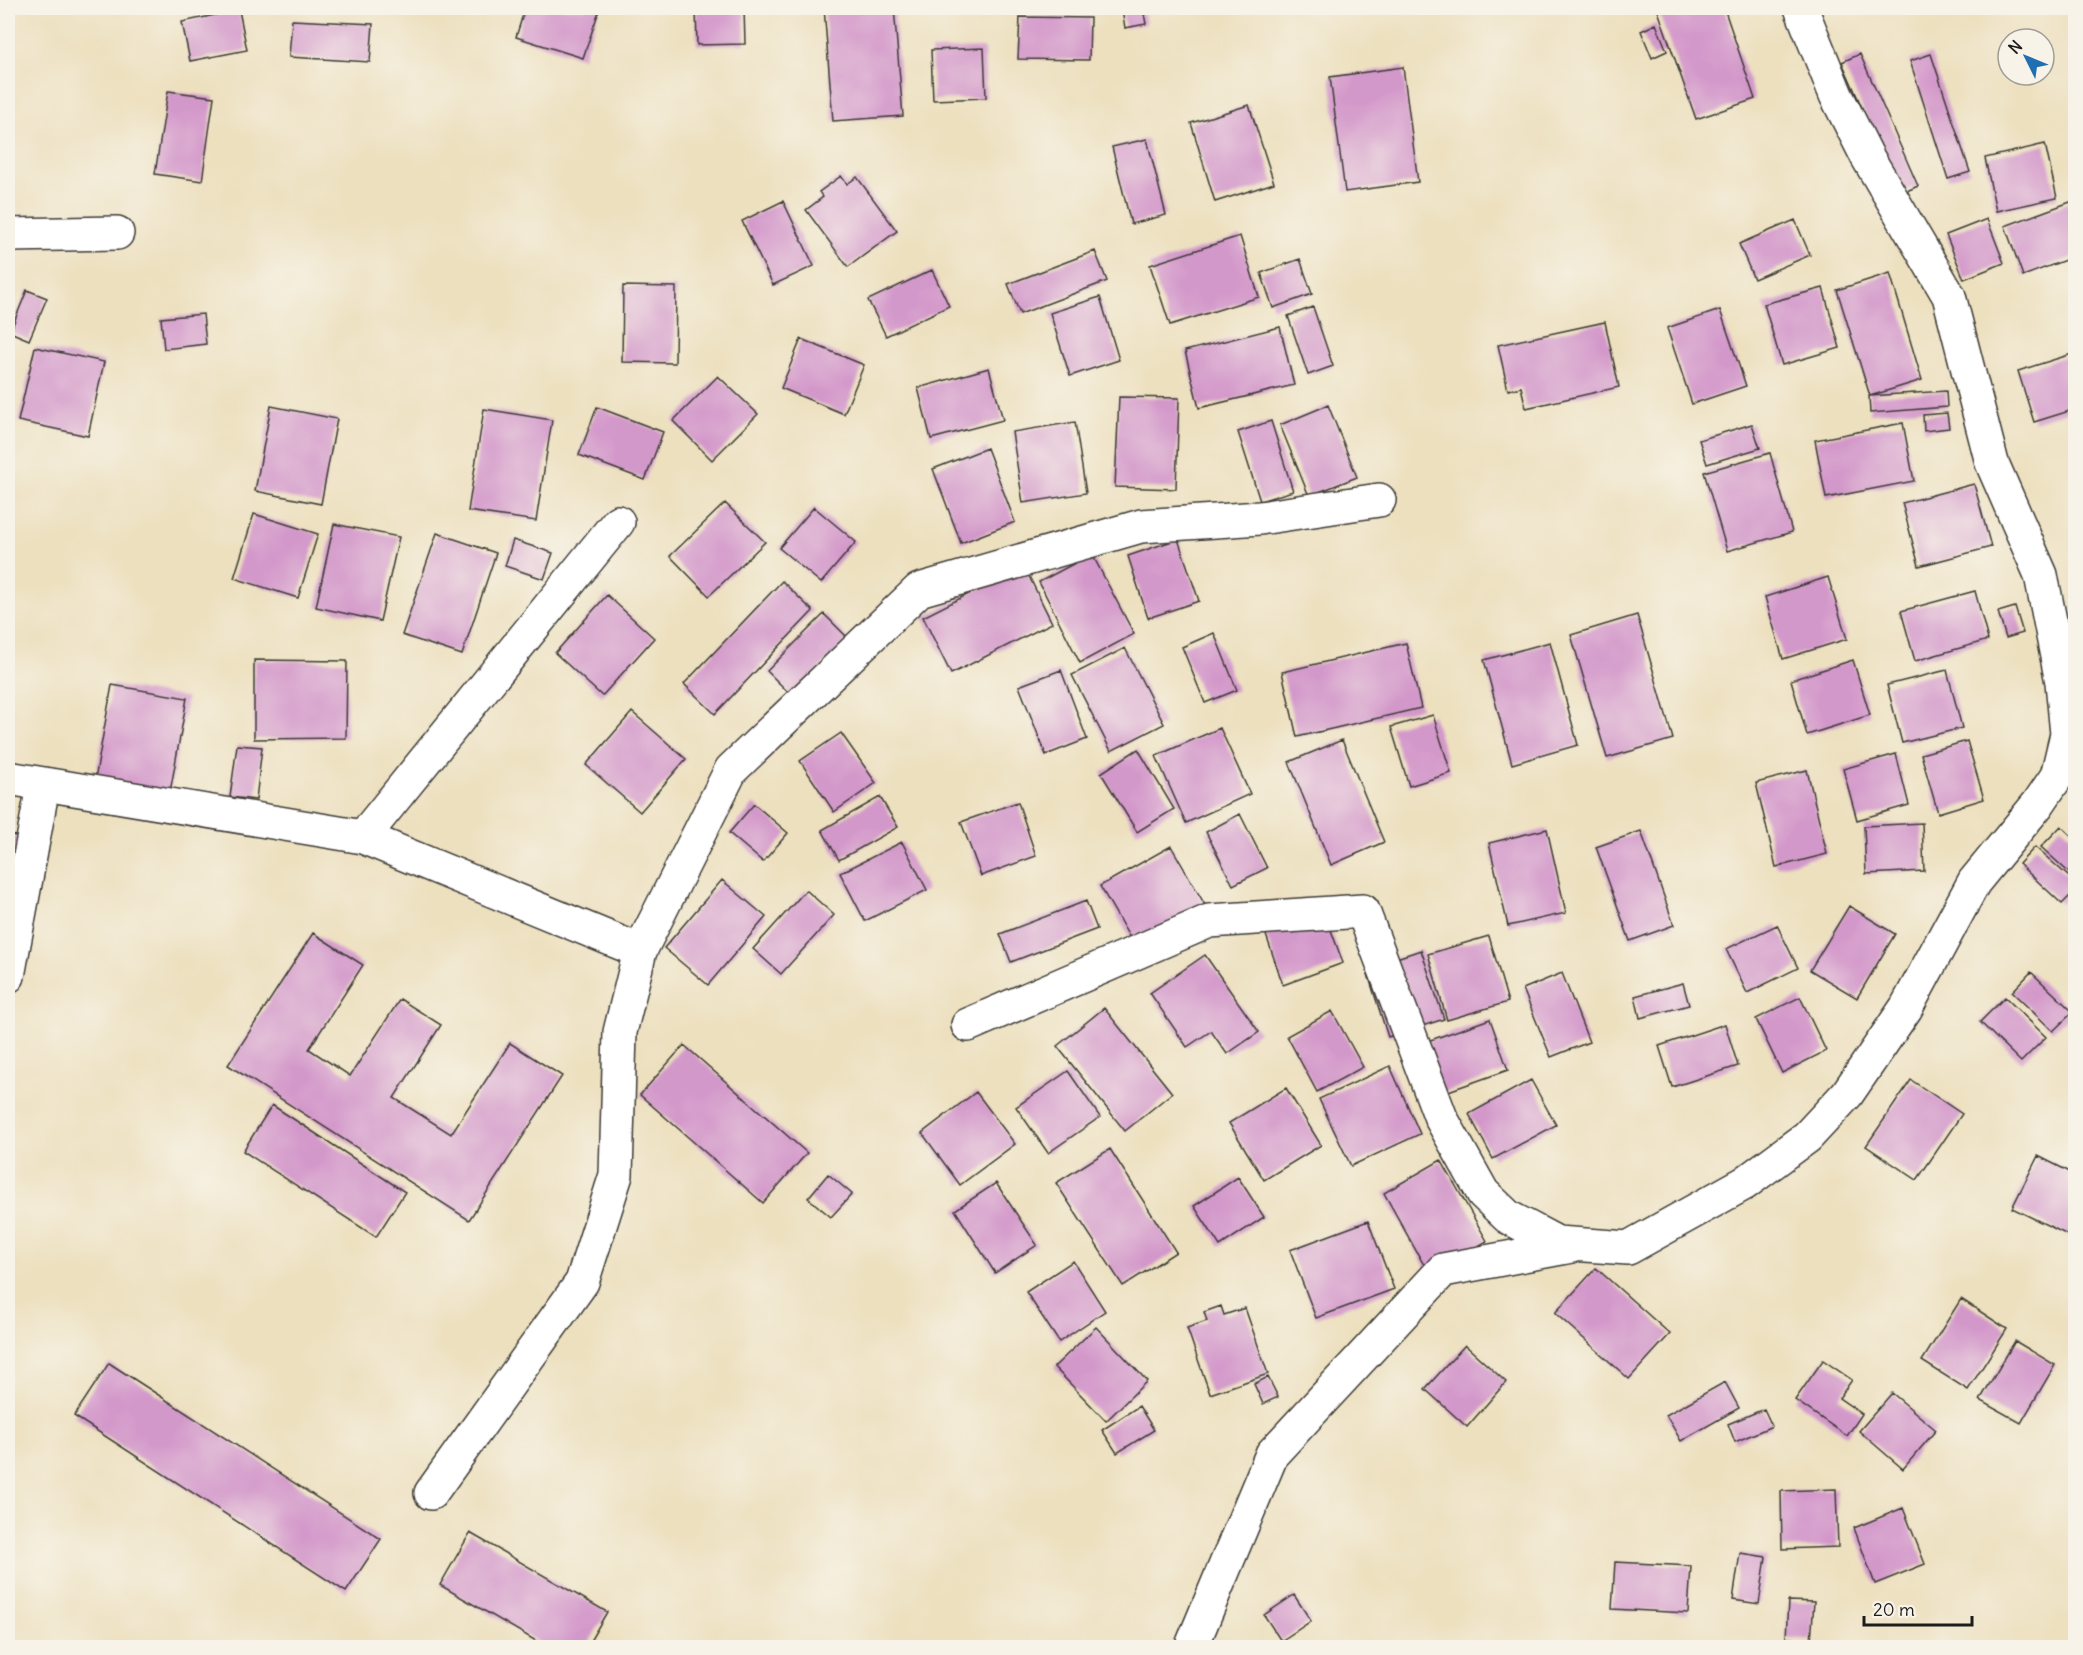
<svg xmlns="http://www.w3.org/2000/svg" width="2083" height="1655" viewBox="0 0 2083 1655" font-family="Delius,sans-serif">
<style>
.building{fill:#d398ca}
.lines{fill:none;stroke-linecap:round;stroke-linejoin:round}
.street-casing{stroke:#3b3934;stroke-width:36}
.street{stroke:#fff;stroke-width:33}
</style>
<rect width="100%" height="100%" fill="#f7f3e8"/>
<filter id="ink" filterUnits="userSpaceOnUse"><feTurbulence type="fractalNoise" baseFrequency=".0167" numOctaves="2"/><feDisplacementMap in="SourceGraphic" scale="12" xChannelSelector="R" yChannelSelector="G"/><feConvolveMatrix kernelMatrix="1 2 1 2 8 2 1 2 1" color-interpolation-filters="sRGB"/></filter>
<filter id="wash" filterUnits="userSpaceOnUse"><feTurbulence type="fractalNoise" baseFrequency=".008" numOctaves="4" result="noise"/><feDisplacementMap in="SourceGraphic" scale="24" xChannelSelector="R" yChannelSelector="G"/><feGaussianBlur stdDeviation="1.35" result="paint"/><feColorMatrix in="noise" values="0 0 0 0 0 0 0 0 0 0 0 0 0 0 0 0 0 1.4 0 .05"/><feComposite in="paint" operator="in"/></filter>
<g filter="url(#wash)">
<rect width="100%" height="100%" fill="#ede0bf"/>
<g id="blocks">
<path class="building" d="M344,8h25v3l-25,-2z
M525,8h75l-17,50 -67,-21z
M696,8h48l1,36 -48,1z
M824,8h70l9,108 -70,5z
M1048,8h65v4z
M1143,8l3,16 -21,4 -3,-18z
M1657,8h67l31,91 -59,20z
M239,10l8,40 -57,11 -8,-39z
M1020,17l70,1 -1,42 -71,-1z
M292,20l81,4 -3,38 -81,-5z
M1656,24l11,27 -15,7 -11,-27z
M984,48l2,50 -53,2 -2,-50z
M1860,54l58,132 -18,8 -58,-132z
M1931,54l39,118 -22,7 -38,-118z
M1403,67l15,115 -73,10 -15,-115z
M168,91l46,6 -12,84 -47,-7z
M1249,105l25,78 -59,19 -24,-79z
M1147,139l19,76 -35,9 -19,-77z
M2045,144l12,54 -61,13 -11,-53z
M841,176l6,8 10,-7 40,54 -49,36 -42,-57 17,-13 -4,-5z
M783,201l31,65 -41,19 -31,-64z
M2073,201l3,7v48l-53,20 -18,-50z
M1987,219l17,44 -40,16 -18,-44z
M1795,220l15,35 -56,24 -15,-35z
M1240,236l19,61 -89,28 -20,-60z
M1095,251l12,30 -87,33 -12,-30z
M1300,259l12,35 -39,14 -12,-35z
M932,270l17,36 -63,30 -18,-36z
M1890,273l32,107 -52,16 -33,-106z
M623,286l53,1 -1,76 -53,-1z
M1823,288l17,60 -58,17 -18,-61z
M27,290l20,8 -18,42 -19,-8z
M1100,297l19,63 -49,16 -20,-63z
M1313,307l20,59 -25,9 -20,-59z
M1720,310l26,76 -54,18 -25,-76z
M203,314l3,30 -42,5 -3,-31z
M1605,322l14,65 -93,21 -5,-21 -13,3 -10,-45z
M1280,327l14,58 -95,23 -14,-57z
M801,339l63,26 -20,49 -63,-26z
M35,347l69,15 -16,74 -70,-15z
M2072,354l4,10v45l-42,13 -16,-51z
M989,368l14,52 -72,19 -13,-51z
M718,376l40,38 -46,46 -39,-39z
M1946,391l1,16 -77,6 -1,-17z
M1119,397l60,1 -3,91 -61,-2z
M1328,405l29,72 -48,19 -29,-71z
M271,406l66,13 -16,85 -66,-13z
M597,407l66,25 -18,48 -66,-25z
M484,409l68,11 -16,101 -68,-10z
M1947,413l2,15 -25,3 -1,-16z
M1271,421l22,70 -33,10 -22,-69z
M1075,422l11,71 -63,10 -11,-71z
M1903,423l11,58 -88,17 -11,-58z
M1752,424l8,24 -53,16 -8,-24z
M987,448l28,74 -54,21 -28,-74z
M1770,453l22,79 -65,19 -23,-79z
M1974,484l17,63 -72,19 -17,-63z
M725,503l40,39 -56,54 -39,-40z
M814,507l42,35 -35,41 -42,-35z
M254,514l64,20 -20,64 -64,-20z
M334,524l65,13 -19,84 -64,-14z
M437,533l59,20 -34,102 -60,-20z
M1178,539l21,62 -51,17 -20,-62z
M513,540l40,13 -9,26 -39,-13z
M1092,554l42,80 -54,29 -41,-81z
M1024,566l28,57 -101,51 -28,-57z
M1828,577l19,62 -64,20 -18,-62z
M782,581l31,30 -98,103 -31,-30z
M1975,591l13,49 -73,21 -14,-50z
M607,595l47,43 -52,58 -47,-43z
M2015,607l8,26 -17,5 -8,-26z
M824,614l25,25 -57,57 -25,-25z
M1637,615l36,124 -66,19 -36,-123z
M1214,633l23,57 -32,13 -23,-56z
M1550,642l28,103 -66,19 -28,-104z
M1406,643l15,65 -124,29 -15,-65z
M1125,648l39,76 -53,27 -39,-76z
M254,660l93,1 -1,77 -92,1z
M1853,660l17,55 -63,20 -16,-55z
M1061,670l26,69 -41,16 -27,-69z
M1947,670l15,58 -60,15 -15,-58z
M112,685l75,13 -18,100 -75,-13z
M632,712l54,47 -46,53 -54,-47z
M1433,715l18,58 -42,13 -18,-59z
M1220,728l30,66 -64,29 -30,-67z
M841,733l35,50 -42,29 -34,-51z
M1342,740l42,102 -53,23 -42,-103z
M1967,741l17,58 -46,14 -17,-59z
M237,745l25,2 -6,53 -26,-3z
M1138,749l36,60 -37,23 -36,-59z
M1896,754l13,51 -52,15 -14,-51z
M1807,770l20,84 -51,13 -20,-84z
M880,797l18,30 -59,33 -17,-30z
M1018,802l18,54 -55,20 -20,-54z
M754,804l34,29 -25,29 -34,-29z
M1240,814l27,54 -34,17 -27,-53z
M1922,823l2,48 -58,3 -2,-48z
M2061,826l15,14v39l-35,-32z
M1547,829l19,84 -58,13 -19,-83z
M1641,831l33,94 -44,16 -34,-94z
M8,834l22,6 -22,75z
M902,842l25,48 -62,31 -25,-48z
M1171,846l34,59 -71,40 -34,-59z
M2035,847l41,36v7l-14,14 -43,-40z
M722,880l44,37 -58,68 -44,-37z
M806,890l28,25 -53,59 -28,-25z
M1086,901l11,28 -86,33 -11,-28z
M1849,906l46,28 -38,64 -47,-28z
M1323,908l20,55 -60,22 -19,-56z
M1777,925l21,43 -51,25 -21,-44z
M313,933l50,32 -54,84 41,27 50,-77 41,26 -47,73 57,36 59,-91 52,33 -93,144 -241,-155z
M1489,936l19,66 -61,18 -19,-66z
M1421,950l23,69 -56,18 -22,-69z
M1205,955l54,77 -32,22 -16,-23 -24,16 -37,-54z
M2031,972l42,40 -20,19 -41,-39z
M1562,973l27,69 -38,15 -28,-68z
M1683,983l6,22 -49,13 -5,-22z
M1800,997l26,54 -44,22 -26,-54z
M2005,997l41,40 -25,25 -41,-40z
M1104,1008l68,85 -47,38 -68,-85z
M1332,1011l31,56 -46,25 -30,-56z
M1490,1019l18,51 -68,24 -18,-51z
M1725,1024l13,42 -66,21 -13,-41z
M684,1045l123,108 -44,50 -123,-108z
M1390,1066l30,68 -69,32 -32,-67z
M1068,1071l32,46 -52,36 -32,-46z
M1531,1080l25,45 -63,34 -24,-45z
M1911,1080l51,34 -45,66 -51,-34z
M1286,1088l35,57 -57,35 -35,-57z
M976,1092l39,52 -55,41 -38,-52z
M272,1105l133,87 -29,45 -133,-86z
M1110,1149l66,103 -53,34 -67,-103z
M2038,1156l38,19v64l-64,-31z
M1441,1160l46,81 -58,33 -45,-81z
M828,1174l24,20 -21,23 -23,-19z
M1238,1177l26,40 -44,29 -26,-40z
M996,1183l41,62 -42,28 -40,-63z
M1368,1221l26,68 -78,29 -26,-68z
M1073,1261l32,50 -46,31 -33,-50z
M1596,1268l74,66 -41,45 -74,-66z
M1961,1299l46,30 -39,61 -46,-29z
M1221,1306l3,9 21,-7 23,66 -58,20 -23,-66 20,-7 -3,-9z
M1096,1327l51,54 -41,40 -52,-54z
M2015,1341l40,24 -34,58 -41,-23z
M1465,1345l41,37 -39,45 -42,-38z
M1823,1360l29,20 -13,18 23,16 -15,22 -52,-36z
M109,1363l272,176 -35,53 -272,-176z
M1268,1377l10,20 -15,7 -9,-20z
M1725,1382l14,26 -58,33 -15,-26z
M1892,1393l44,37 -33,39 -44,-38z
M1139,1406l15,24 -37,23 -15,-23z
M1764,1409l8,17 -37,16 -7,-18z
M1836,1489l2,58 -56,2 -1,-58z
M1903,1508l22,56 -50,20 -21,-56z
M470,1533l137,79 -21,36h-38l-108,-63z
M1740,1553l26,4 -7,47 -26,-4z
M1615,1562l76,4 -3,47 -76,-4z
M1294,1595l17,26 -30,20 -17,-26z
M1788,1601l26,1 -3,38 -25,-2z"/>
</g>
</g>
<g filter="url(#ink)">
<use href="#blocks" fill-opacity="0" stroke="#3b3934" stroke-width="1.5"/>
<g class="lines">
<g class="street-casing">
<path id="street" d="M8,235l109,-2
M8,778l355,59 277,114
M363,837l255,-315
M8,976l35,-190
M968,1025l241,-104 154,-10 78,207 42,75 25,24 49,26 71,5 117,-65 62,-46 40,-43 59,-86 68,-126 64,-78 19,-28 10,-42 -5,-52 -21,-107 -49,-112 -43,-167 -81,-138 -32,-63 -35,-87
M431,1493l151,-211 34,-107 4,-143 20,-81 91,-181 188,-180 222,-64 119,-8 119,-18
M1191,1648l81,-194 171,-184 129,-24"/>
</g>
<use href="#street" class="street"/>
</g>
</g>
<rect width="2083" height="1655" fill="none" stroke="#f7f3e8" stroke-width="30"/>
<g transform="translate(2026 57) rotate(313)"><circle r="28" fill="#f7f3e8" stroke="#9f9d96" stroke-width="1.5"/>
<path d="M0-4.5L10 22L0 15L-10 22Z" fill="#1f6fb2"/>
<text y="-9" font-size="16" font-weight="bold" text-anchor="middle" fill="#1c1c1c">N</text>
</g>
<path d="M1864 1616v9h108v-9" fill="none" stroke="#1c1c1c" stroke-width="3"/>
<text x="1873" y="1616" font-size="18" fill="#1c1c1c" stroke="#f7f3e8" stroke-width="4.5" paint-order="stroke">20 m</text>
</svg>
